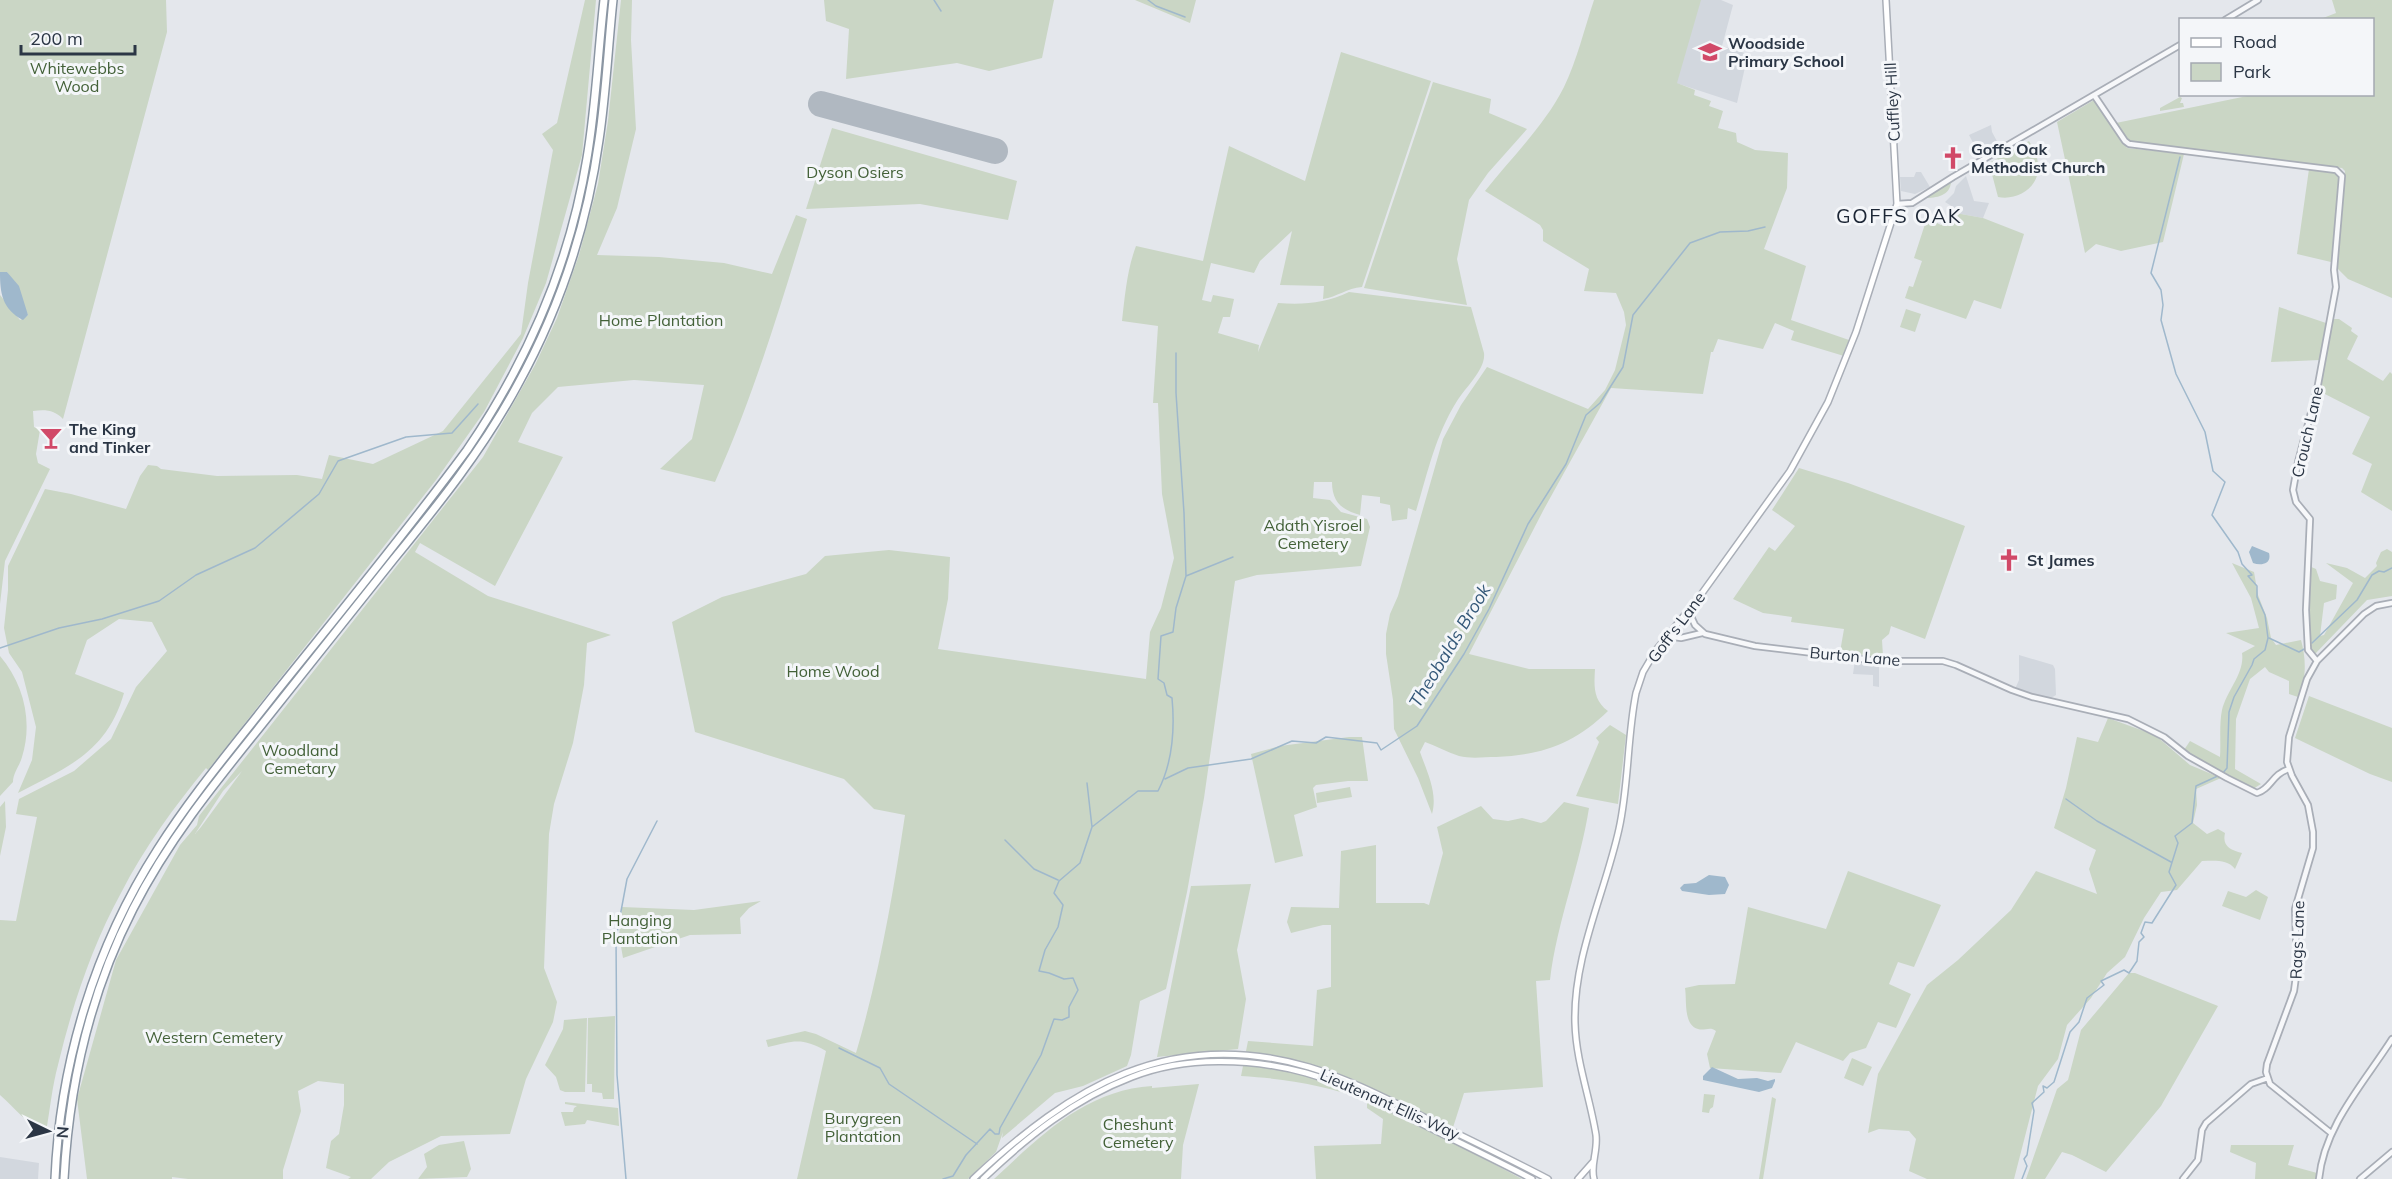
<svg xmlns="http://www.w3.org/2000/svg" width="2392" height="1179" viewBox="0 0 2392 1179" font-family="Mulish,sans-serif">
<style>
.built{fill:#d2d7de}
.green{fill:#cad6c5;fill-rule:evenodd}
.water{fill:#9fb8cc}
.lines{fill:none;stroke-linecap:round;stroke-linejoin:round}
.stream{stroke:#9fb8cc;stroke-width:1.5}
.runway{stroke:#b0b8c1;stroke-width:26}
.tertiary-casing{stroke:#a9aeb7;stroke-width:8}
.secondary-casing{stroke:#a9aeb7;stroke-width:8}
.motorway-casing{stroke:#8b96a3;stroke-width:10}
.tertiary{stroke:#f7f8fa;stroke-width:4.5}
.secondary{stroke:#fff;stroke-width:5}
.motorway{stroke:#fff;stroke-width:7}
.labels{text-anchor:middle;stroke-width:6;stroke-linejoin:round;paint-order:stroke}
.poi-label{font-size:16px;font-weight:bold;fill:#2b3645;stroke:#f4f6f9;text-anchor:start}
.park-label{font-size:16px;fill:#436138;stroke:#f4f6f9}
.street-label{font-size:16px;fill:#2b3645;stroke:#f4f6f9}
.water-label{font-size:18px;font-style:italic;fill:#345879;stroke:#f4f6f9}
.quarter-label{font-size:20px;letter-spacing:1.5px;fill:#1d2736;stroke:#f4f6f9}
</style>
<rect width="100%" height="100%" fill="#e4e7ec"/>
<path class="built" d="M1696,0h25l12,5 -11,41 26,8 -11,49 -64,-21z
M1991,125l1,7 7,13 -19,11 -11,-21z
M1916,172h5l9,15 -15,7 -14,-3 -1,-14h14z
M1966,176l8,25 15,2 -6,15 -33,-6 3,-5 -8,-5 9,-9 2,-7z
M2019,655l34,10 2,4 1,26 -5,3 -36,-9 4,-9z
M1855,660l24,3v24l-6,-1v-11l-20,-1z
M0,1157l39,6 -1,16h-38z"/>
<path class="green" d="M0,0h166l1,32 -104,387c-8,-9 -18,-10 -30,-8l1,16 6,3 -4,24 2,9 12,6 -45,92 -5,43v-309l20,25 8,-5 -21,-43h-7z
M585,0h11l-14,155 -36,128 -23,55 -39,74 -48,68 -228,290 -2,-2c-32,39 -62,80 -85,125 -29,53 -49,113 -63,172 -6,22 -8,45 -12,67 -20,-8 -30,-23 -46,-37v-175l16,1 21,-104 -21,-3 3,-15 55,-28 37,-32 25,-52 31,-36 -15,-29 -33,-3 -32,21 -12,34 49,19c-17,59 -56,74 -106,100l14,-33 4,-33 -14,-55 -13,-19 -5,-25 4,-38v-24l37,-77 26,5 55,15 14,-33 8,-11 9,1 4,3 56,7 80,-1 25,4 7,-24 44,9 70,-33 78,-97 7,-51 25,-133 -11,-16 15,-11z
M621,0h11l-1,40 5,89 -19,79 -20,47 62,2 65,6 48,11 24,-59 11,4c-27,89 -54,178 -92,263l-55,-13 32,-30 12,-54 -70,-5 -76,7 -26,26 -14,29 45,15 -68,129 -75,-43 -5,9 73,44 123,39 -24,8 -3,42 -11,58 -19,61 -5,30 -5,134 13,34 -4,20 -27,57 -16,55 -69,2 -52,26 -18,17h-23l3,-2 -25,-9 5,-27 8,-7 5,-29v-21l-26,-3 -20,10 3,20 -18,59v9h-95l-16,-2v2h-85l-10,-80 39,-139 64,-115 17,-20 2,-9 284,-359 52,-92 22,-47 22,-63 19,-71 10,-63zM242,771l-41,56 -6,7 28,-43z
M824,0h230l-12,58 -53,13 -32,-8 -111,16 3,-50 -23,-8z
M1135,0h61l-6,23z
M1594,0h107l-24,83 18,7 -1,5 17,6 -2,5 14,5 -5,17 18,5 1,9 18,8 33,3 -1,35 -23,61 42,17 -15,54 58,20 -5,16 -53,-16 3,-9 -19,-8 -12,26 -45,-10 -5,13h-2l-8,42 -92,-6 -67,121 -75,145 60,15h66c-1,17 -2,31 13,42 -34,33 -66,44 -112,46 -12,0 -25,2 -37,-1 -12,-4 -23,-10 -34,-14l-5,10c7,20 18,41 12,62l-14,-36 -24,-49 -1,-29 -7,-46v-20l4,-20 8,-18 45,-157 18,-34 26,-38 101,42 17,-19 10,-20 11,-45 -2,-13 -8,-19 -32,-2 5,-22 -46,-28v-11l-3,-5 -55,-34c26,-33 60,-66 79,-104 13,-27 20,-57 30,-87z
M2332,0h60v298l-44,-19 -12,-12 9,-96 -3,-3 -214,-26 -12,-19 136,-28 120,-1v-74h-54l18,-7z
M1341,52l90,29 -69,206c-15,1 -25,10 -39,12l1,-13 -44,-1 12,-54 -32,30 -6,12 -43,-10 -9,37 9,2 2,-7 21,4 -4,18h-7l-5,16 41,12 -1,7 20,-49c26,2 48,0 71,-11l122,15 13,46c2,16 -19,35 -27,48 -22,35 -29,71 -41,110l-8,-3 -1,11 -15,2 -2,-16 -10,-2v-6l-18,-2 -2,20c-18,-5 -28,-13 -28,-33h-18l-1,16 17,2 11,12 26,7 3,8 -9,39 -104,9 -22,6 -31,217 -17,94 -21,97 -26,12 -9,54 -4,11 -44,20 -28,7 -53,45 1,-6 -7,20 -28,27h-171l29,-128c-24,-14 -33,-10 -58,-4l-2,-7 39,-9 11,3 40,19c23,-78 37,-158 49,-238l-31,-6 -30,-30 -149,-47 -23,-110 50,-25 84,-23 19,-18 64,-6 61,7 -2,42 -10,50 208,30 4,-47 11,-24 13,-50 -12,-64 -4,-91h-5l5,-77 -36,-5c3,-26 5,-51 14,-75l67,15 26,-115 76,35z
M1433,82l58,17 -2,14 38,16 -39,44 -19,27 -12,59 10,46 -103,-17z
M2180,97l2,1 -2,5h3l1,4 -24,4v-3z
M2094,100l33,48 57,6 -21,88 -42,9 -25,-7 -11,9 -28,-131z
M832,128l185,53 -9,39 -88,-16 -114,5z
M2029,141c4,7 8,14 9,22 3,23 -19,38 -40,34l-9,-34z
M2309,169l27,3 4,4 -9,86 -34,-8z
M1951,182c-1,14 -15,16 -26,16z
M1950,212l33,6 41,16 -23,75 -27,-9 -8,19 -61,-21 4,-12 4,1 9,-26 -8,-3 13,-40 14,7z
M2279,307l47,16 -6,37 -49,2z
M1906,309l15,5 -6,18 -15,-5z
M2333,319h6l13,9 -1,3 7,5 -11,23 36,22 7,-9 2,2v137l-31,-19 11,-28 -20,-10 18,-37 -51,-26z
M1799,468l49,15 117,43 -40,113 -34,-13 -2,8 -7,6 1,16 -12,2 -31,-6 4,-23 -53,-7 1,-5 -29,-4 -30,-14 36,-52 6,4 20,-25 -23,-16z
M2387,549l5,3v44l-25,4 -53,55 -4,-6 -2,-54 1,-29 7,3 4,12 17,4 -1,14 -12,4 -4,33 4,-1 29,-52 -27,-20 21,5 18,10 12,-12 -1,-3 5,-11z
M2232,563l22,9 4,23 9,23 4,20 5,7 25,-5c5,18 6,39 -3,57l-9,-3v-13l-20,-9 -4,-5 -15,12 -14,40 -1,50 26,15 -8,5 -69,-39 6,-9 30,16c1,-15 -1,-33 2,-47 5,-20 23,-37 20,-57l13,-7 -29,-13 33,-5 -8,-30z
M0,656c24,28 33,66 22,101 -2,8 -9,16 -9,25l-13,14z
M2309,696l83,32v54l-22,-8 -75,-36z
M2108,718l47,17 35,30 31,13 -25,11 1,16 -4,18 14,11 11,-5 7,4c-3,13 5,17 17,20l-7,16c-8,-10 -20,-8 -33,-8l-25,29 -16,2 -17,26 -19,39 -18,16 -16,25 -24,27 -9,34 -20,27 -24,93h-87l-18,-8 7,-32 -7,-8 -30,-2 -11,4 10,-59 49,-89 31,-25 53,-50 25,-39 61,23 -8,-25 7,-19 -42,-22 12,-40 11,-51 21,5z
M1610,725l16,10 -8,69 -42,-8 23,-54 -3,-4z
M1349,737h13l6,44h-20l-32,4 -3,3 4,19 -23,8 9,41 -28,7 -24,-109 29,-8z
M1350,787l2,10 -35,6 -1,-10z
M5,801l1,26 -6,29v-49z
M1564,802l25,6c-9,58 -32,113 -39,172l-14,1 7,106 -79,6 -15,47 73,39h-206l-2,-33 67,-2 2,-25 -16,-11v-8c-45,-15 -78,-21 -126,-24l7,-35 65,5 4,-56 14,-3v-62h-8l-32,8 -4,-11 4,-15 48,1 2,-57 35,-6v58h48l5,2 14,-52 -6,-26 44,-21 12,13 15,2 14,-3 19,5 5,-2z
M1848,871l93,34 -27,62 -16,-5 -9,22 22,10 -15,34 -18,-6 -12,26 -16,5 -7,8 -47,-19 -15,31 -71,-5 -3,-14 9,-23c-6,-5 -11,0 -18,-2 -15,-4 -11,-29 -13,-41l14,-3 36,-1 13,-77 78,22z
M1251,884l-14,66 9,49 -8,50 -81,8 34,-171z
M2256,890l12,7 -8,23 -38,-14 6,-15 18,6z
M761,901l-12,7 -9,10 1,16 -51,1 -67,23 -4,-23 3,-28 72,3z
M2129,973h6l83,33 -57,100 -55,66 -34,-17 -10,-3 -17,27h-19l31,-90 11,-9 13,-50z
M615,1016l-1,83h-11l-1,-6 -10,-1v-8h-5l1,-66z
M587,1018l-2,74h-20l-5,-2 -4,-13 -11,-12 18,-36 1,-9z
M1852,1058l20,9 -9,19 -19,-8z
M1199,1084l-16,61 -2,34h-187c46,-43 92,-89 158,-93v2z
M1704,1094l11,1 -2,12 -3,2 -1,4 -7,-1z
M1772,1097l4,2 -13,80h-4z
M565,1102l53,6 1,18 -32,-6 -2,4 -20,2 -4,-14h12l1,-4 3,-2 -12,-2z
M464,1141l7,28 -4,8 -49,2 9,-12 -3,-13 15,-9z
M2231,1145h63l-6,20 29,8 -1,6h-61l1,-16 -26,-11z"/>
<path class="water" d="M0,272h7l12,14 9,29 -5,5c-21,-11 -23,-27 -23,-48z
M2252,546l17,7c3,11 -8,13 -16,10l-4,-11z
M1709,875l16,2 4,8 -4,9 -16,1 -27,-4 -2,-3 4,-4 12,-1z
M1712,1067l26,12 19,-1 11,3 7,-2v2l-3,7 -13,4 -56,-12v-4z"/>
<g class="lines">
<path class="stream" d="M934,0l7,11
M1148,0l8,6 29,11
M1186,576l47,-19
M2269,638l30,14 7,-4
M2312,643l45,-43 15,-25 7,-4 5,1 8,-4
M0,648l59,-20 43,-9 57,-18 37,-26 59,-27 64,-54 19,-33 68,-24 46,-4 26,-29
M1165,779l23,-11 63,-9 41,-18 24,2 10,-6 51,6 4,7 36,-24 47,-72 25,-45 39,-85 38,-60 20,-49 14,-12 23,-36 10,-52 57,-72 30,-11 28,-1 17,-4
M1087,783l5,44
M2066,799l31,22 74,41
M1005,840l29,29 24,11
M839,1048l41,20 9,16 88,60
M626,1179l-9,-104 -1,-137 11,-59 30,-58
M943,1179l10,-3 13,-21 24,-26 5,5h4l1,-6 41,-73 13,-36 8,1 7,-3v-10l9,-17 -5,-12 -9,1 -15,-6 -10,-2 6,-21 13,-23 5,-22 -9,-12 5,-12 21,-18 12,-36 46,-36h20c15,-29 17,-61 14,-93l-5,-3 -3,-12 -6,-4 3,-43 12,-4 3,-24 10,-32 -2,-63 -8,-120v-40
M2022,1179l5,-13 -3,-7 3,-4 7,-44 -2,-8 12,-11 -1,-6 4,2 7,-6 16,-50 9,-10 8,-24 17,-13 -3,-4 23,-11 5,3 8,-12 2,-19 5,-5 -3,-4 4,-11 7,1 24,-38 -7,-13 9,-29 -3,-7 17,-13 4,-37 26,-12 5,-6 2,-56 5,-15 18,-32 2,-6 11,-9 3,-12 -3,-23 -8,-18v-11l-9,-10 4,-1 -10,-11 -4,-12 -26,-37 13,-33 -12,-11 -8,-39 -29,-58 -15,-54 2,-15 -2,-15 -10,-17 29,-116"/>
<path class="runway" d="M821,104l174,47"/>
<g class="tertiary-casing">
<path id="tertiary" d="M2225,20l33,-20
M2094,95l31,46 4,3 207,26 6,6 -8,94 2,17 -19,103 -19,72 -5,28 3,12 14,17 -4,91 2,40 9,11
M1897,204l15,-1 41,-26 227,-132
M1688,610l7,15 10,9 50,12 123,15h65l13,4 56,25 20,7 96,22 36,18 24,19 39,22 30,15c14,-4 15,-19 32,-24
M1667,636l14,2 21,-5
M2331,1133l-61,-49 -4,-12 1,-8 27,-73 3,-22 -2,-60 18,-61v-16l-5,-27 -16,-29 -5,-14 2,-25 18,-58 10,-18 47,-47 12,-8 16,-3
M2183,1179l15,-19 4,-30 4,-7 45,-39 17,-6
M2319,1179c5,-53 45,-96 73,-140
M2360,1179l32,-27"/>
</g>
<g class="secondary-casing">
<path id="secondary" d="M973,1179c98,-92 196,-153 336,-112 43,13 84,35 125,55 38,19 76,37 114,57
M983,1179c44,-42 91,-80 149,-102 53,-21 119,-19 174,-4 42,12 81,34 120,53 36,18 71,35 106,53
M1578,1179l15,-17
M1594,1179c-4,-14 4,-27 2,-44 -6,-38 -20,-73 -21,-112 -2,-67 30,-130 44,-194 10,-45 8,-91 17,-136l7,-21 13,-22 44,-54 90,-125 38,-69 28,-70 41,-128 -11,-204"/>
</g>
<g class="motorway-casing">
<path id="motorway" d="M55,1179c5,-117 40,-232 103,-330 34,-54 76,-103 115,-153 65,-81 132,-162 194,-246 60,-88 103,-187 120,-292 9,-52 11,-105 17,-158
M64,1179c5,-94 26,-186 69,-270 34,-67 80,-124 126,-181 45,-56 89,-112 134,-168 45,-55 90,-111 124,-174 42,-76 70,-160 82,-246 7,-46 9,-93 14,-140"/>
</g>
<use href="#tertiary" class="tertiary"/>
<use href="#secondary" class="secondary"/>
<use href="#motorway" class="motorway"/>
</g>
<defs>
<g id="school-bare" transform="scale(1.8)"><path d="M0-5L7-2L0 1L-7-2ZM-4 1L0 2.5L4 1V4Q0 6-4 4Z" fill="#d14968" stroke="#f4f6f9" stroke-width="2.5" paint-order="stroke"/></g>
<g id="church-bare" transform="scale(1.8)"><path d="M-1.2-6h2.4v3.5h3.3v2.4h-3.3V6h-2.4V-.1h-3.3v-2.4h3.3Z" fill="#d14968" stroke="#f4f6f9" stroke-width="2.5" paint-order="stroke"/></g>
<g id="bar-bare" transform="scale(1.8)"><path d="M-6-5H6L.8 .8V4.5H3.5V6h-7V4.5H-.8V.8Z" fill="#d14968" stroke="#f4f6f9" stroke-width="2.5" paint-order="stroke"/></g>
</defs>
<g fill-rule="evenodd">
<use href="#school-bare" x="1710" y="52"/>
<use href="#church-bare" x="1953" y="158"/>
<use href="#bar-bare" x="51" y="438"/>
<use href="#church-bare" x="2009" y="560"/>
</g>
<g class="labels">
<g class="poi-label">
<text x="1728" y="49">Woodside<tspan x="1728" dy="18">Primary School</tspan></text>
<text x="1971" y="155">Goffs Oak<tspan x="1971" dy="18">Methodist Church</tspan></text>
<text x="69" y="435">The King<tspan x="69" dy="18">and Tinker</tspan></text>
<text x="2027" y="566">St James</text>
</g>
<g class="park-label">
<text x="77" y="74">Whitewebbs<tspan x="77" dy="18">Wood</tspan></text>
<text x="855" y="178">Dyson Osiers</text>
<text x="661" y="326">Home Plantation</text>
<text x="1313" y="531">Adath Yisroel<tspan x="1313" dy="18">Cemetery</tspan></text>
<text x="833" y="677">Home Wood</text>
<text x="300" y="756">Woodland<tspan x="300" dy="18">Cemetary</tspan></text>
<text x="640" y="926">Hanging<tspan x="640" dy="18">Plantation</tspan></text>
<text x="214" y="1043">Western Cemetery</text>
<text x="863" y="1124">Burygreen<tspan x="863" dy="18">Plantation</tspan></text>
<text x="1138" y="1130">Cheshunt<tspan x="1138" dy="18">Cemetery</tspan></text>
</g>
<g class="street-label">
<text transform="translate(1892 102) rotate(-93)" y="6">Cuffley Hill</text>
<text transform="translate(2307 432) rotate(-77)" y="6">Crouch Lane</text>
<text transform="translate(1676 627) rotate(-53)" y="6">Goff's Lane</text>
<text transform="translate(1855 656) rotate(5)" y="6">Burton Lane</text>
<text transform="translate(2297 940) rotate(-88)" y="6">Rags Lane</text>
<text transform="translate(1390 1104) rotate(24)" y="6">Lieutenant Ellis Way</text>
</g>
<g class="water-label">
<text transform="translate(1450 646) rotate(-59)" y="6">Theobalds Brook</text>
</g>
<g class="quarter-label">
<text x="1899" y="223">GOFFS OAK</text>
</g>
</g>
<rect x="2179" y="18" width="195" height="78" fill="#f4f6f9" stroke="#a4a9b1" stroke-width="1.5"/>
<rect x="2191" y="38" width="30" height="9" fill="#ffffff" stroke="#a4a9b1" stroke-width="1.5"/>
<text x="2233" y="48" font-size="18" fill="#2b3645">Road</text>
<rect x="2191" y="63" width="30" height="18" fill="#cad6c5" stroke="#a4a9b1" stroke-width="1.5"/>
<text x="2233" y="78" font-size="18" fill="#2b3645">Park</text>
<g transform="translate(48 1131) rotate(95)" stroke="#f4f6f9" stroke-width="4.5" paint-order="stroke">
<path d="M0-4.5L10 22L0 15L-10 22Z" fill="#2b3645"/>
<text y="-9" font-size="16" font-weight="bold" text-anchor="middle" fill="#2b3645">N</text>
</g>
<path d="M21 45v9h114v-9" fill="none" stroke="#2b3645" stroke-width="3"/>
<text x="30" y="45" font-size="18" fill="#2b3645" stroke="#f4f6f9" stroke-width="4.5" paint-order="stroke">200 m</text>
</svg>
